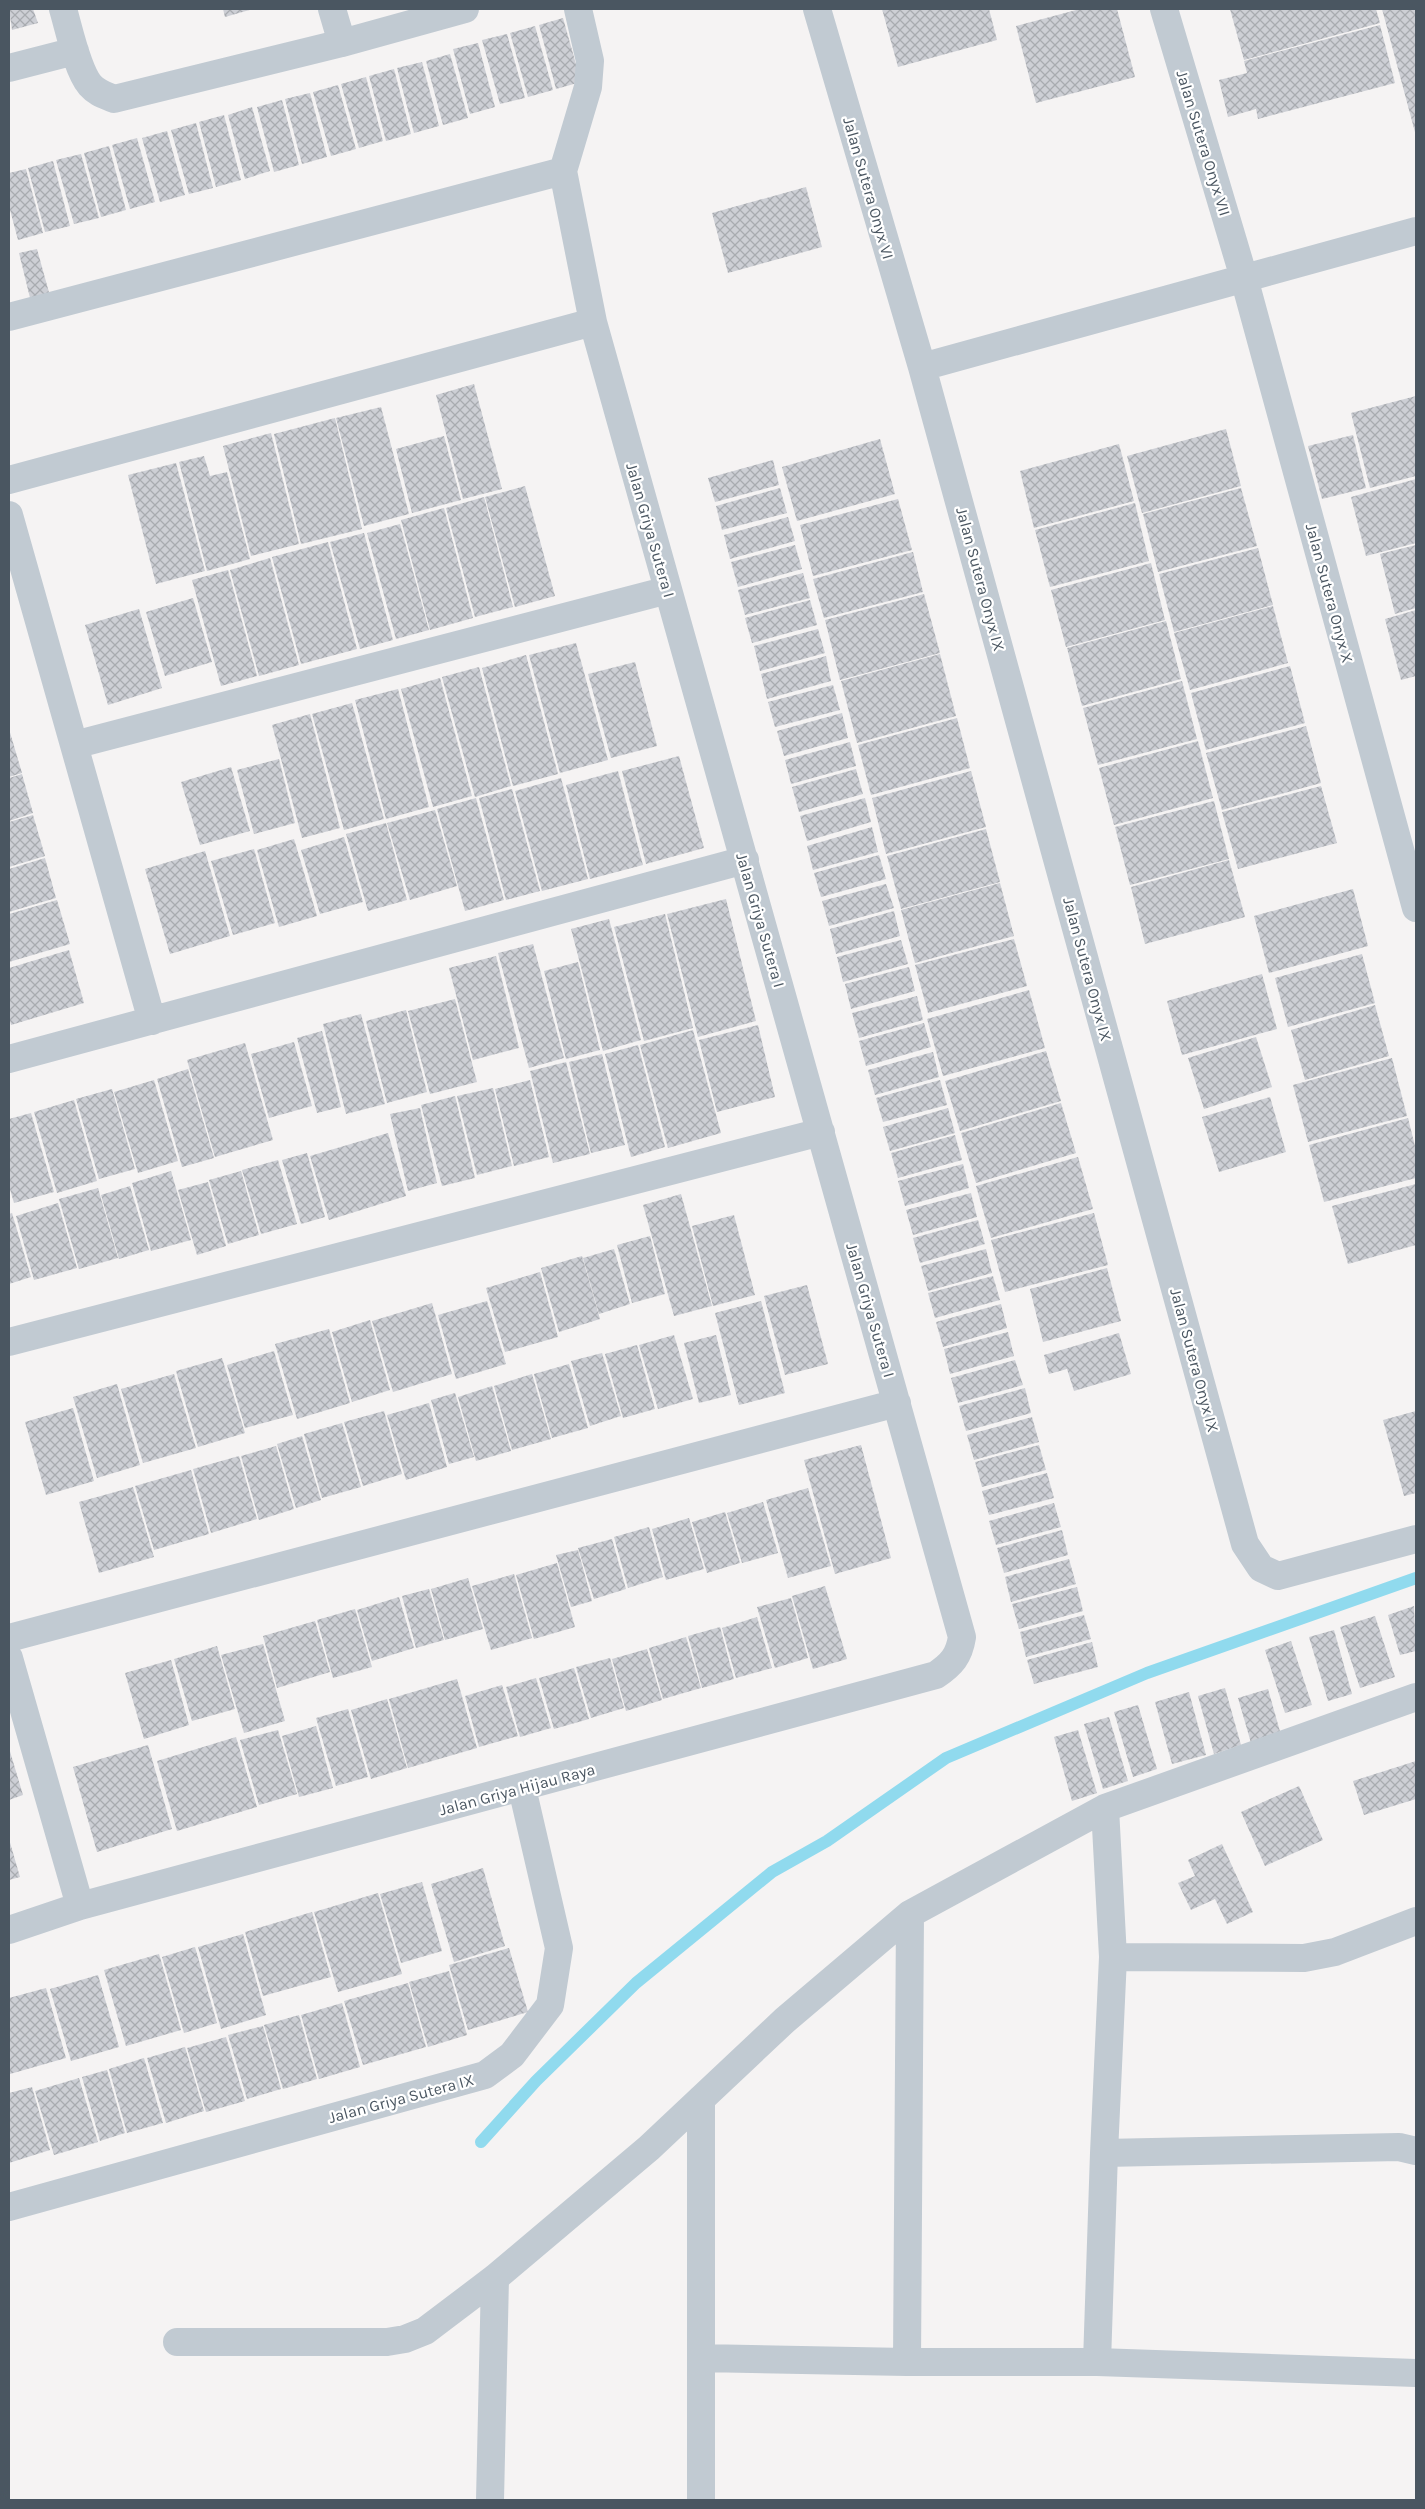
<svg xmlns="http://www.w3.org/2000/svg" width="1425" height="2509" viewBox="0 0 1425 2509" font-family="Karla,sans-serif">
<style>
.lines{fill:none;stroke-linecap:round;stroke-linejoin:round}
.stream{stroke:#90daee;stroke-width:12}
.building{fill:url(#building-cross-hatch)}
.minor{stroke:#c1cad2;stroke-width:28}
.labels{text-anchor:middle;stroke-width:4.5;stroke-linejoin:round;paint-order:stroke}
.street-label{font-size:16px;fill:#4a5661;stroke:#fff}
</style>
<defs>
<pattern id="building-cross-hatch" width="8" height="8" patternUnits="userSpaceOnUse" patternTransform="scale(1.25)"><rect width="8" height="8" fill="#cdcfd5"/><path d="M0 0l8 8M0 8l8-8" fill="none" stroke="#a8abb0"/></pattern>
</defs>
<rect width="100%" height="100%" fill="#f5f3f3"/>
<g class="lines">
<path class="stream" d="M481,2142l55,-61 100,-98 136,-111 55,-31 119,-83 201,-85 269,-95"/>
</g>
<path class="building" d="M9,9h24l5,14 -26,7z
M223,9h30l-28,8z
M882,9h107l8,31 -99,27z
M1080,9h37l18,68 -99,26 -20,-77z
M1230,9h146l4,14 -136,37z
M1382,9h34v127z
M563,18l18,64 -25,7 -17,-64z
M1380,25l15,58 -137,36 -2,-10 -28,8 -9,-37 28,-7 -3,-12z
M535,26l18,64 -25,7 -18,-64z
M507,34l18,64 -25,6 -18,-64z
M478,43l17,64 -25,7 -17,-65z
M450,54l18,64 -25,7 -17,-64z
M422,62l17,64 -25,7 -17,-65z
M394,69l17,65 -25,7 -17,-65z
M366,77l17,64 -24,7 -18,-64z
M338,85l18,64 -25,7 -18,-64z
M310,93l17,64 -25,7 -17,-65z
M282,100l17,65 -25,7 -17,-65z
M252,107l18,64 -25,8 -17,-64z
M224,115l17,65 -25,7 -17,-65z
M196,123l17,65 -24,6 -18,-64z
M167,131l18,64 -25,7 -18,-64z
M137,138l18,64 -25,7 -18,-64z
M109,146l17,64 -25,7 -17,-64z
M81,154l18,64 -25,6 -18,-64z
M53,161l17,65 -25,6 -17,-64z
M26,169l17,64 -25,7 -9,-34v-33z
M806,187l16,60 -94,26 -16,-60z
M37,249l13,47 -19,6 -12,-49z
M474,384l28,105 -39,10 -27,-104z
M1416,396v80l-46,12 -19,-75z
M381,407l28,107 -45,12 -28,-108z
M335,418l27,111 -61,15 -27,-110z
M1226,429l15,57 -99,27 -15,-57z
M271,433l28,111 -48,12 -28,-110z
M1353,435l13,53 -44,11 -14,-53z
M444,436l17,64 -49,13 -16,-64z
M880,439l15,55 -98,27 -15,-54z
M1119,444l15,57 -100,27 -14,-57z
M204,456l6,20 17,-4 23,87 -43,12 -28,-109z
M773,460l6,25 -64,17 -7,-24z
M176,463l29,108 -49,13 -28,-109z
M1416,479v64l-50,13 -15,-59z
M525,486l30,110 -40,11 -30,-110z
M780,488l7,25 -65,17 -6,-24z
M1241,488l16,58 -99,26 -15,-58z
M484,497l29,110 -38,10 -29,-109z
M898,499l14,51 -99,26 -13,-51z
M1135,503l14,58 -99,26 -15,-57z
M444,508l29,110 -43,12 -29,-110z
M788,517l7,24 -65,18 -6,-24z
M400,524l29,106 -33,9 -29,-106z
M364,533l29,107 -33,9 -30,-107z
M328,542l29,107 -56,15 -29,-107z
M795,545l7,24 -64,18 -7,-25z
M1416,545v63l-21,6 -15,-60z
M1258,548l15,57 -99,27 -15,-58z
M913,552l10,40 -99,26 -11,-39z
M270,558l29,107 -40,11 -29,-106z
M1151,563l14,57 -99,27 -15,-57z
M228,570l29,106 -36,10 -29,-106z
M803,573l7,25 -65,17 -7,-25z
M924,594l16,59 -100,27 -15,-60z
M193,598l19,64 -47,14 -19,-64z
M810,600l7,25 -65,18 -7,-25z
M1273,606l15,57 -98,27 -16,-57z
M139,609l23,79 -54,17 -23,-80z
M1416,610v66l-15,4 -16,-61z
M1166,621l15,58 -99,27 -15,-58z
M818,629l7,24 -65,18 -6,-25z
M576,643l32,117 -48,13 -31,-118z
M940,654l16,62 -99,27 -16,-62z
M526,655l32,119 -45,12 -31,-118z
M826,656l5,25 -64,18 -6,-25z
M635,662l22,84 -46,12 -23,-84z
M1290,666l15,57 -99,27 -15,-57z
M479,667l32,119 -36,11 -33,-120z
M440,678l32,118 -39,11 -32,-118z
M1182,681l15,58 -99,26 -15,-57z
M833,685l7,25 -65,17 -7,-25z
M398,689l31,118 -43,12 -31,-119z
M352,703l32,116 -40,11 -32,-116z
M842,713l6,25 -64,18 -7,-25z
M310,714l30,114 -38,10 -30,-113z
M957,718l13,50 -99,27 -13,-50z
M1306,726l15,57 -99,27 -16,-57z
M9,729l13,44 -13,4z
M1198,741l15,57 -99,27 -15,-57z
M850,742l6,24 -65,18 -6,-24z
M679,756l25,92 -58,16 -24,-93z
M279,759l16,64 -41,11 -17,-64z
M231,767l19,64 -50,14 -19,-63z
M856,769l7,25 -64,18 -7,-25z
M618,771l25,94 -53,14 -24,-94z
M971,771l15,56 -100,27 -14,-56z
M22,774l11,39 -24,8v-43z
M561,778l27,101 -46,12 -27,-100z
M1321,786l16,57 -99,26 -16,-57z
M512,789l28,102 -34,9 -27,-102z
M476,798l28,102 -39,11 -28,-102z
M865,798l6,24 -64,19 -7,-25z
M1214,801l15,58 -99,26 -15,-58z
M435,810l22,76 -47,14 -23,-77z
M33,815l12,41 -36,11v-45z
M386,823l21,77 -39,11 -22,-77z
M872,827l6,25 -65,18 -6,-24z
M986,829l14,53 -99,27 -14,-53z
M344,837l19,65 -43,12 -19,-64z
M294,839l23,77 -38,11 -22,-77z
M254,849l21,74 -42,12 -22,-74z
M205,851l25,85 -60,18 -25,-85z
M879,855l7,24 -65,18 -7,-24z
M45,858l11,40 -47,14v-43z
M1229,860l16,57 -100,27 -14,-57z
M1000,883l14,53 -99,27 -14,-53z
M886,884l8,24 -65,18 -7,-25z
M1353,889l15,57 -99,27 -15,-57z
M726,899l30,122 -58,16 -31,-123z
M57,900l13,44 -61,18v-48z
M894,911l6,25 -64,18 -6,-25z
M665,914l28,114 -49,13 -30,-114z
M609,919l32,121 -38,11 -32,-122z
M1014,939l13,47 -99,27 -13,-48z
M901,940l7,24 -65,18 -6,-25z
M533,944l31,114 -35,10 -31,-115z
M69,950l15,53 -73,22 -2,-8v-49z
M1362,954l13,49 -87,24 -13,-49z
M496,956l23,92 -46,12 -24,-92z
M578,962l22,88 -34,9 -22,-88z
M909,967l6,24 -64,18 -6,-25z
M1262,974l15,55 -95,26 -15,-54z
M1029,990l16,58 -102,28 -16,-57z
M917,996l6,24 -64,18 -7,-25z
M455,999l22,83 -47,12 -22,-83z
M1375,1005l14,51 -84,24 -14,-50z
M406,1010l21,82 -40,11 -21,-82z
M361,1014l24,90 -39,10 -23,-90z
M924,1023l7,24 -65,19 -7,-25z
M758,1025l17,72 -58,15 -18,-72z
M693,1030l28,103 -53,15 -28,-103z
M322,1031l19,76 -24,6 -20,-75z
M1256,1037l16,50 -68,22 -16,-51z
M294,1042l18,64 -43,12 -18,-64z
M245,1043l28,97 -58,17 -28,-97z
M638,1045l27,102 -34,10 -26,-103z
M1046,1051l15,50 -101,30 -15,-50z
M933,1052l6,25 -64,18 -7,-25z
M602,1054l23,91 -34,8 -22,-91z
M1392,1058l15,58 -99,26 -15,-57z
M566,1062l24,92 -37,9 -23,-92z
M188,1069l26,89 -32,9 -25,-88z
M154,1080l24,81 -40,12 -24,-81z
M530,1080l19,77 -35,9 -19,-77z
M940,1080l7,25 -64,17 -7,-24z
M493,1088l19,78 -35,9 -20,-79z
M112,1089l23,80 -36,10 -23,-80z
M455,1096l20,82 -33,8 -21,-81z
M1270,1097l16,55 -67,20 -17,-55z
M74,1100l23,81 -40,12 -23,-81z
M1061,1103l15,50 -100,30 -15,-50z
M420,1108l17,75 -29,8 -18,-77z
M948,1108l7,25 -65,18 -7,-24z
M31,1113l23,79 -40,11 -5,-17v-67z
M1408,1118l8,32v28l-92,24 -15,-57z
M388,1133l18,63 -77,24 -19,-64z
M955,1135l7,25 -64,18 -7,-25z
M307,1153l18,64 -24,7 -19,-64z
M1078,1157l15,52 -102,29 -15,-52z
M278,1160l19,64 -36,10 -19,-64z
M963,1164l6,24 -64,18 -7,-25z
M171,1171l20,69 -40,11 -19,-68z
M241,1171l18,64 -31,9 -19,-64z
M208,1182l18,64 -29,9 -19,-65z
M1416,1184v61l-68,19 -16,-58z
M130,1186l19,64 -30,9 -18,-64z
M98,1188l20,70 -39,11 -20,-70z
M971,1193l6,24 -64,18 -7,-25z
M681,1194l31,112 -38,10 -31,-111z
M58,1203l19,65 -43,12 -18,-64z
M12,1213l19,64 -22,7v-70z
M1094,1213l14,52 -103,27 -14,-52z
M734,1215l21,80 -42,11 -21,-80z
M978,1220l7,24 -65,19 -7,-25z
M650,1236l15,58 -33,9 -15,-58z
M614,1249l16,55 -31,10 -16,-56z
M986,1249l6,24 -64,18 -7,-25z
M582,1256l18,63 -41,13 -18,-64z
M1107,1268l14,53 -78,21 -13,-53z
M540,1272l18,65 -53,15 -19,-64z
M993,1276l7,24 -65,18 -7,-25z
M807,1285l21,79 -43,11 -21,-79z
M487,1301l19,63 -50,15 -18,-64z
M761,1301l24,92 -46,12 -24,-92z
M432,1303l20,71 -59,18 -21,-71z
M1001,1304l6,24 -64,19 -7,-25z
M370,1320l20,70 -38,12 -20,-70z
M329,1329l21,74 -53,16 -22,-75z
M1008,1332l6,24 -64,18 -6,-25z
M1119,1333l12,41 -57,17 -7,-22 -18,5 -5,-19z
M674,1335l19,64 -35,10 -19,-64z
M716,1335l15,60 -32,8 -15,-60z
M637,1345l18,64 -32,9 -18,-64z
M274,1351l19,64 -48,13 -18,-63z
M602,1353l19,63 -31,10 -19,-65z
M222,1358l23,75 -47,14 -22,-76z
M1015,1360l8,25 -65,18 -7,-25z
M569,1364l19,64 -36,10 -18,-64z
M174,1374l22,74 -53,15 -22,-74z
M532,1374l19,65 -39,11 -18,-64z
M117,1384l23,81 -43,13 -24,-81z
M492,1386l19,65 -35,10 -18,-64z
M1025,1388l6,25 -65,18 -7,-25z
M455,1393l19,64 -25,7 -18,-64z
M429,1403l18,64 -41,13 -19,-65z
M73,1408l21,73 -48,14 -21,-73z
M384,1411l18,63 -39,12 -19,-64z
M1416,1411v82l-12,3 -21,-76z
M1032,1417l7,25 -65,18 -7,-25z
M342,1423l19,64 -39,11 -18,-64z
M302,1436l19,64 -25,8 -19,-64z
M861,1445l30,113 -56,16 -31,-114z
M1039,1445l7,25 -64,17 -7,-25z
M276,1446l18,63 -35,11 -18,-64z
M239,1456l18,63 -46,14 -18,-64z
M191,1470l18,64 -55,16 -19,-64z
M1047,1473l7,25 -65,17 -7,-24z
M133,1487l21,70 -55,16 -20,-71z
M808,1488l23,78 -43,12 -22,-78z
M763,1502l15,51 -36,10 -15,-50z
M1054,1503l7,24 -65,18 -7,-24z
M725,1512l15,51 -33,10 -15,-51z
M689,1518l15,51 -38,11 -14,-51z
M649,1527l14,50 -35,11 -14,-51z
M1062,1530l6,25 -64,18 -7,-25z
M612,1539l14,50 -32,10 -16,-51z
M578,1550l14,51 -21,6 -15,-52z
M1069,1559l7,25 -65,18 -6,-25z
M557,1563l18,64 -41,12 -18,-64z
M514,1574l18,64 -41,12 -19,-64z
M468,1578l15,51 -38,11 -14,-51z
M825,1586l22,73 -34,10 -21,-73z
M1077,1587l6,24 -64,18 -7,-25z
M429,1589l15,51 -28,8 -14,-52z
M399,1597l15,51 -42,13 -15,-51z
M791,1598l17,60 -33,10 -18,-61z
M1414,1606l2,45 -16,4 -12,-40z
M355,1609l17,58 -39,11 -16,-58z
M1084,1615l7,24 -65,18 -6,-25z
M1375,1616l20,61 -35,11 -20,-61z
M757,1617l15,51 -36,10 -14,-50z
M315,1621l15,51 -53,16 -14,-52z
M720,1627l14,52 -32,9 -14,-52z
M1334,1630l18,64 -24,7 -19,-64z
M686,1637l15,51 -38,11 -14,-51z
M1291,1641l21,64 -27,8 -20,-63z
M1092,1642l6,25 -64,17 -7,-24z
M263,1644l22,77 -41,12 -23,-78z
M217,1646l18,63 -43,12 -18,-62z
M647,1649l15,51 -36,11 -14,-52z
M610,1658l14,50 -33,10 -15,-51z
M171,1660l18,65 -45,14 -19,-66z
M574,1668l15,51 -35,10 -15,-51z
M536,1678l15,50 -31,9 -14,-50z
M457,1679l20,69 -69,20 -19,-69z
M502,1685l16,51 -39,11 -14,-51z
M1225,1688l16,57 -27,9 -16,-58z
M1268,1689l13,46 -30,8 -13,-45z
M1189,1692l17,63 -34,9 -17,-62z
M387,1699l20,69 -36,11 -20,-69z
M1138,1705l19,64 -24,8 -19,-65z
M348,1709l20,68 -32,9 -20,-68z
M1109,1717l19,64 -25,8 -19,-65z
M316,1726l17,62 -34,9 -17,-61z
M278,1730l19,64 -38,11 -19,-65z
M1078,1730l19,63 -25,8 -18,-64z
M236,1737l21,70 -80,24 -20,-70z
M148,1745l24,84 -75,23 -24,-85z
M9,1748l14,47 -14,5z
M1416,1761v38l-52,16 -11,-34z
M1299,1786l24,54 -58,26 -24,-54z
M9,1839l11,38 -11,3z
M1222,1844l31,68 -26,12 -12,-25 -24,11 -13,-27 17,-7 -7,-16z
M483,1868l22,78 -51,16 -23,-78z
M422,1882l20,69 -41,12 -21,-69z
M378,1893l24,81 -64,18 -24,-80z
M312,1912l19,65 -68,19 -18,-64z
M243,1934l23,81 -45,14 -23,-82z
M195,1947l22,76 -33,10 -22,-76z
M509,1948l19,64 -60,18 -19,-65z
M159,1954l22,76 -55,16 -22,-76z
M449,1971l18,64 -39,12 -19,-65z
M98,1975l21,72 -48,14 -21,-72z
M408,1983l18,64 -63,18 -19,-64z
M46,1988l20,70 -56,16 -1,-76z
M342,2003l18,64 -41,12 -18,-64z
M299,2015l18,64 -34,10 -19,-64z
M263,2026l18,63 -34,10 -19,-64z
M226,2037l19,64 -39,11 -19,-64z
M185,2047l19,64 -38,12 -19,-65z
M144,2058l19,65 -36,10 -18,-64z
M107,2070l18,63 -25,8 -18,-64z
M79,2078l19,64 -44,13 -19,-64z
M32,2087l18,63 -41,13v-70z"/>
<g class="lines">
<path class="minor" d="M63,9c6,20 14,60 27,76 7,8 15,10 24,14l228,-56 123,-34
M332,9l10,34
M817,9l105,358 323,1177 16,24 17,8 138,-37
M1164,9l80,269 172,630
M9,68l66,-17
M9,317l554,-146
M922,367l494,-136
M9,480l584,-158
M9,515l143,506
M74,745l594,-155
M9,1059l736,-199
M9,1342l812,-210
M9,1638l888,-235
M9,1658l71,248
M9,1930l71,-24 856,-231c16,-11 23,-19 26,-38l-369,-1315 -30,-151 25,-84 2,-26 -12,-52
M1113,1957l191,1 31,-6 81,-31
M1104,2153l295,-6 17,4
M9,2207l476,-132 27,-20 38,-50 9,-57 -37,-160
M177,2342h210l18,-3 20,-8 70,-53 154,-130 136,-128 125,-106 195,-106 311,-111
M701,2358l206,4h190l319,11
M907,2362l3,-448
M1097,2362l7,-209 9,-196 -8,-149
M490,2500l5,-222
M701,2500v-401"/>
</g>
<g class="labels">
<g class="street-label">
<text transform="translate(1204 143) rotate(73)" y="6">Jalan Sutera Onyx VII</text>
<text transform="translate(869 188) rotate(74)" y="6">Jalan Sutera Onyx VI</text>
<text transform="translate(651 530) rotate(74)" y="6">Jalan Griya Sutera I</text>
<text transform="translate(981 579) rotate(75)" y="6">Jalan Sutera Onyx IX</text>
<text transform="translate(1330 593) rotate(75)" y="6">Jalan Sutera Onyx X</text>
<text transform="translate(761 920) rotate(74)" y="6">Jalan Griya Sutera I</text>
<text transform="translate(1088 969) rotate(75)" y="6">Jalan Sutera Onyx IX</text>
<text transform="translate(871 1310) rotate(74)" y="6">Jalan Griya Sutera I</text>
<text transform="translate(1195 1360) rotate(75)" y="6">Jalan Sutera Onyx IX</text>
<text transform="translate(517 1789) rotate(-15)" y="6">Jalan Griya Hijau Raya</text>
<text transform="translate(401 2098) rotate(-15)" y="6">Jalan Griya Sutera IX</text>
</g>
</g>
<rect width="1425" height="2509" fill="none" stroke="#4a5661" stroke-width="20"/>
</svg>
